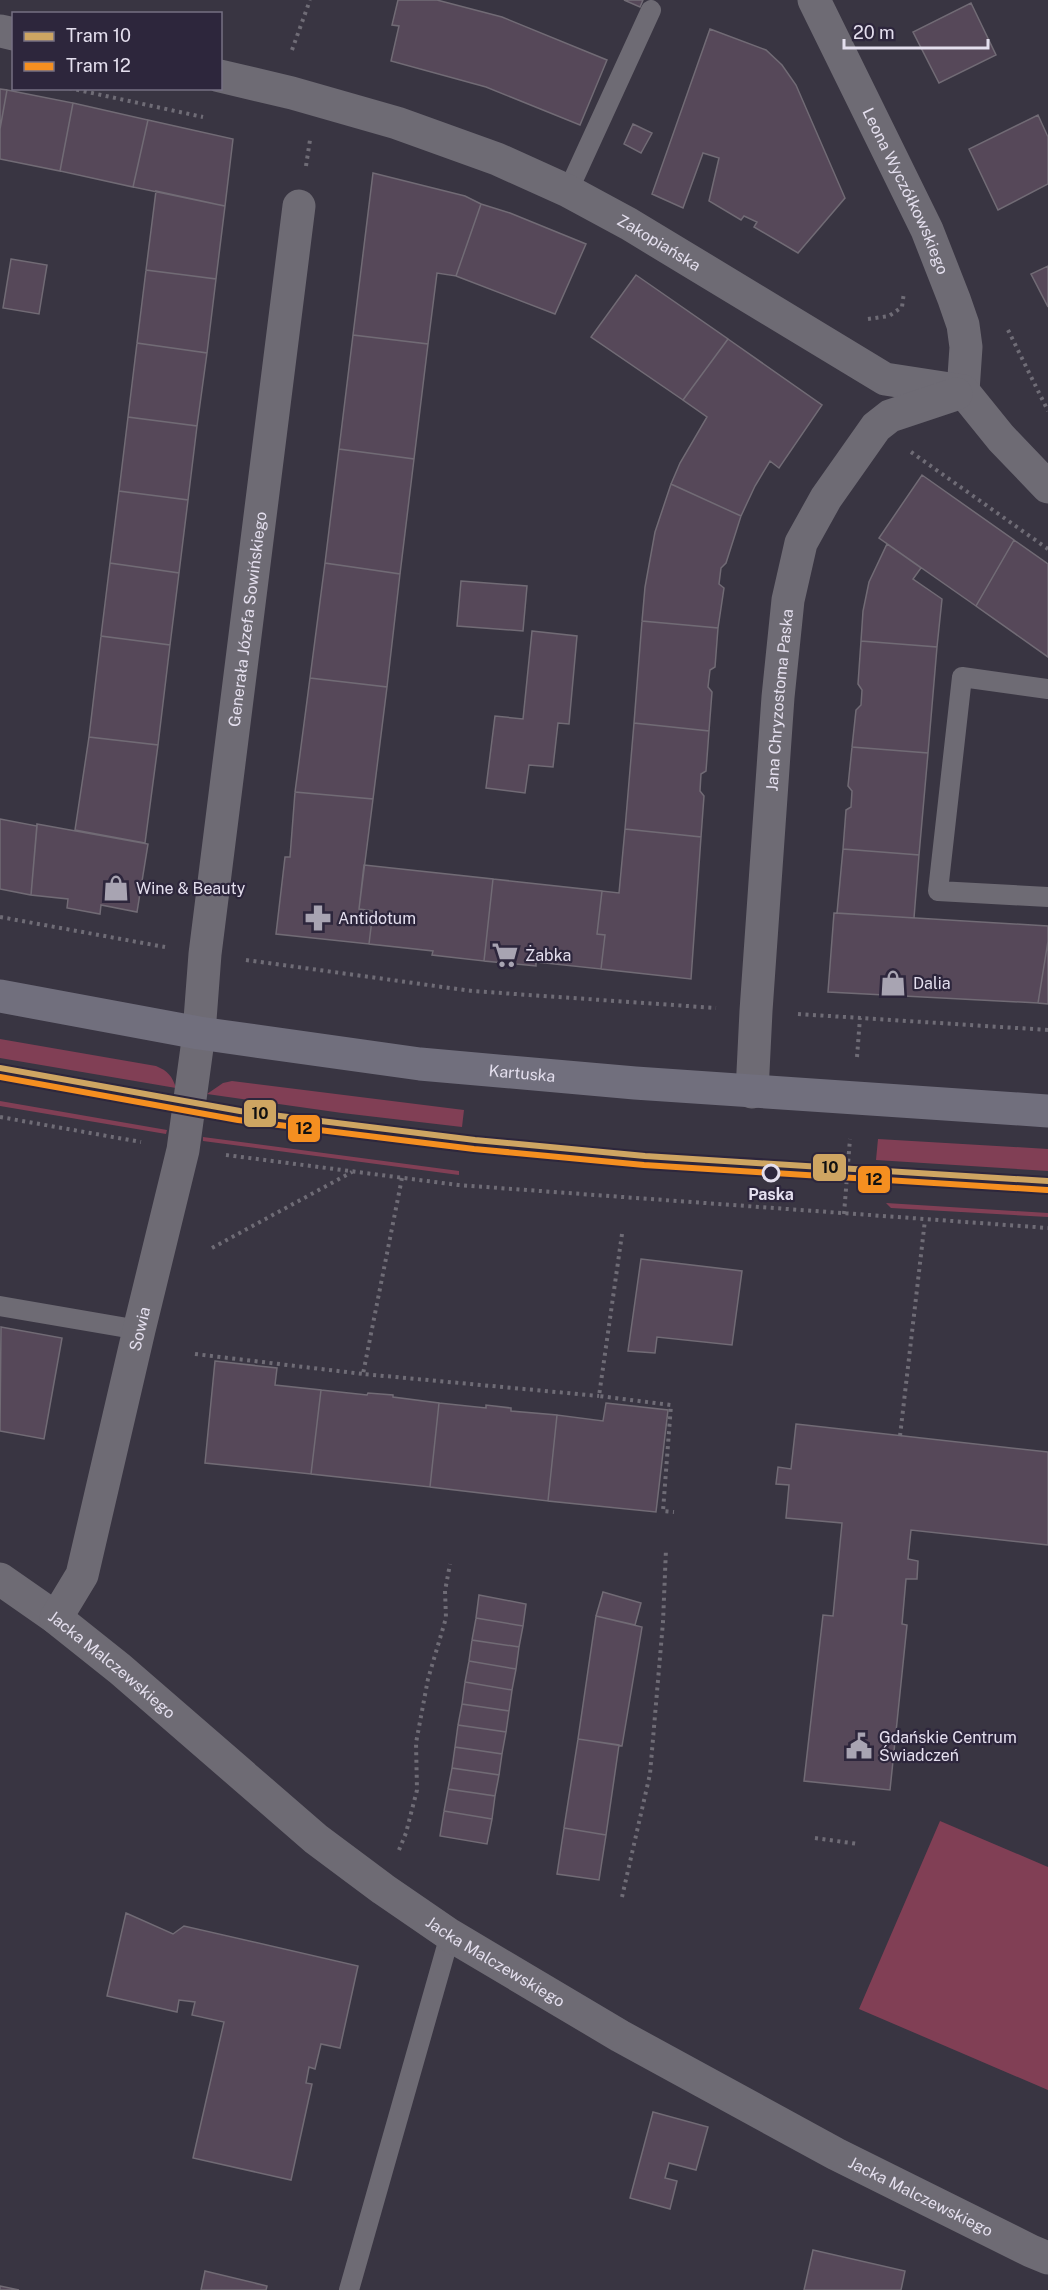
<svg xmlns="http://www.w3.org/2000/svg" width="1048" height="2290" viewBox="0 0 1048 2290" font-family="'Public Sans',sans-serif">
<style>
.green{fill:#813f55}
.building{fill:#564859;stroke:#716b75;stroke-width:1.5}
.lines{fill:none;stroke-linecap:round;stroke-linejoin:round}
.path{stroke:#6f6c76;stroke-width:4;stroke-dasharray:3 4.5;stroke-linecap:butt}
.service{stroke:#6e6b74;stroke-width:20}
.minor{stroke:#6e6b74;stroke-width:33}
.secondary{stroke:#716f7d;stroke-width:33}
.tram-1-casing{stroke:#2d263c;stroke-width:10}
.tram-2-casing{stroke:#2d263c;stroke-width:10}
.tram-1{stroke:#cea562;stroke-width:6}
.tram-2{stroke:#f58f20;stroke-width:6}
.stop-dot{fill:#2d263c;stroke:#e4dfee;stroke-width:3}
.labels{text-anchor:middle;stroke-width:4.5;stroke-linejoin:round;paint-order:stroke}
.street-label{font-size:16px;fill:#e4dfee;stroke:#2d263c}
.poi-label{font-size:16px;fill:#e4dfee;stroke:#2d263c;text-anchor:start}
.stop-label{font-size:16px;font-weight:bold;fill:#e4dfee;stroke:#2d263c}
.line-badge{stroke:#2d263c;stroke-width:2}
.pale-badge-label{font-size:16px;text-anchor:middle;font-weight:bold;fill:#111}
</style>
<rect width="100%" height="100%" fill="#393542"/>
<path class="green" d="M0,1039l156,27c12,5 16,10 20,22l-176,-30z
M232,1081l232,29 -2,17 -120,-14 -135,-19 16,-11z
M0,1101l167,29 -1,4 -166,-28z
M203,1137l256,34v4l-256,-34z
M878,1139l170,10v22l-172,-11z
M886,1203l162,10v4l-157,-9z
M940,1821l108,46v223l-189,-81z"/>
<path class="building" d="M398,0h39l65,17 105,43 -27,65 -94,-38 -95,-26 8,-35 -7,-1z
M624,0h19l-3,7z
M971,3l25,52 -57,28 -26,-51z
M710,29l56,21 16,15 14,20 49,113 -47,55 -44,-26 3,-5 -13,-6 -3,4 -32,-19 10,-43 -16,-5 -20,55 -31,-14z
M0,89l7,1 -7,39z
M7,90l66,13 -13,68 -60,-12v-30z
M73,103l75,17 -15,67 -73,-16z
M1038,115l10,22v47l-50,26 -29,-61z
M148,120l85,19 -8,67 -92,-19z
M633,124l19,9 -11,20 -17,-9z
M373,173l92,23 16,8 -25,72 -19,-3 -9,71 -75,-9z
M156,191l69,15 -9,73 -70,-9z
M481,204l29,9 76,31 -31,70 -99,-38z
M11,259l36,6 -8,49 -36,-6z
M1048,266v41l-17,-33z
M146,270l70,9 -9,74 -70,-10z
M636,275l92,64 -45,61 -92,-63z
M353,335l75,9 -14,115 -75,-10z
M728,339l94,66 -43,63 -9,-7 -15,25 -14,30 -70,-32 9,-21 27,-46 -24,-17z
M137,343l70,10 -10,73 -69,-9z
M128,417l69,9 -9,74 -69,-9z
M339,449l75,10 -14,115 -75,-11z
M922,475l92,65 -38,66 -97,-68z
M671,484l70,32 -15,47 -5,5 -2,16 5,4 -6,40 -76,-7 3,-34 10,-55z
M119,491l69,9 -9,73 -69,-10z
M1014,540l34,24v93l-72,-51z
M887,544l34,24 -8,11 29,20 -5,48 -76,-6 2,-30 6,-29z
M110,563l69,10 -9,72 -69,-9z
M325,563l75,11 -13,113 -77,-9z
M461,581l66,5 -4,45 -66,-5z
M642,621l76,7 -3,39 -5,3 -2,17 4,5 -3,39 -75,-8z
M532,631l45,5 -8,88 -11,-1 -5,44 -24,-2 -4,28 -39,-5 9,-72 28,3z
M101,636l69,9 -12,100 -69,-8z
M861,641l76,6 -9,106 -76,-6 4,-37 5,-5 1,-15 -4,-6z
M310,678l77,9 -14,112 -78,-7z
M634,723l75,8 -3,40 -5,3 -1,17 4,5 -3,41 -76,-8z
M89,737l69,8 -13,98 -70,-13z
M852,747l76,6 -9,102 -76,-6 3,-39 5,-3 1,-16 -4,-5z
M295,792l78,7 -14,110 14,2 -4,33 -93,-10 9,-77h5z
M0,819l37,7 -6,69 -31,-6z
M37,824l111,20 -11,68 -36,-7 -1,9 -33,-6 1,-9 -37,-4z
M625,829l76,8 -10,142 -90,-10 4,-34 -8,-1 5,-43 17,2z
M843,849l76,6 -5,63 -77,-5z
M364,865l129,14 -9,82 -52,-6 1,-4 -64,-7 4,-33 -14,-2z
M493,879l109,12 -5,43 8,1 -4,34 -65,-7v4l-52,-5z
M834,913l214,13v15l-10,62 -210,-11z
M1048,941v63l-10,-1z
M641,1259l101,12 -10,74 -75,-8 -2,16 -27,-2z
M1,1327l61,11 -18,101 -44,-8z
M215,1361l62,7 -2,17 46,5 -10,84 -106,-11z
M321,1390l46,5 1,-2 25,2v2l46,6 -9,84 -119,-13z
M439,1403l47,5v-3l25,3v3l46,4 -9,86 -118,-14z
M606,1403l62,7 -12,102 -108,-11 9,-86 46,6z
M796,1424l252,28v93l-137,-15 -3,29 10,2 -1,18h-11l-4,45 5,1 -17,165 -86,-9 19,-166 10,1 9,-93 -56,-5 3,-33 -13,-1 2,-17 13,2z
M603,1592l38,11 -6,22 -39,-9z
M479,1595l47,9 -3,22 -47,-8z
M596,1616l46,11 -20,119 -44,-7z
M476,1618l47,8 -4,21 -47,-7z
M472,1640l47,7 -3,22 -47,-8z
M469,1661l47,8 -4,21 -47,-8z
M465,1682l47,8 -3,21 -47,-7z
M462,1704l47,7 -3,21 -48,-7z
M458,1725l48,7 -4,22 -47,-7z
M578,1739l41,6 -13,90 -42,-7z
M455,1747l47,7 -3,21 -47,-7z
M452,1768l47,7 -4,21 -47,-7z
M448,1789l47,7 -3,23 -48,-8z
M444,1811l48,8 -5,25 -47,-8z
M564,1828l42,7 -7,45 -42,-6z
M126,1913l47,21 11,-8 174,40 -18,82 -19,-4 -6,25 -6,-2 -3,16 6,1 -21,96 -98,-22 31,-136 -32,-7 3,-13 -16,-2 -2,12 -70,-16z
M653,2112l55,15 -12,43 -27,-7 -4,15 12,3 -7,28 -40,-11z
M813,2250l92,21 -4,19h-97z
M205,2271l62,15 -1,4h-65z
M0,2286l19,4h-19z"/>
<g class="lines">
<path class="path" d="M292,50l18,-50
M69,88l134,29
M306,166l4,-26
M868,319l21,-3 13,-9 2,-15
M1008,330l40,81
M911,452l137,97
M0,917l165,30
M246,960l226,31 244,17
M798,1014l250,16
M857,1057l3,-39
M0,1117l141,25
M226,1155l232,30 590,43
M402,1178l-39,196 236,22
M844,1214l6,-75
M622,1234l-23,162 72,9 -8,106 11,1
M212,1248l140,-76
M195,1354l168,20
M900,1436l25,-216
M815,1838l43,6
M399,1850l7,-17 11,-43 -1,-47 12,-64 18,-61 -1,-27 5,-27
M622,1897l28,-123 13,-152 3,-73"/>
<path class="service" d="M568,191l83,-181
M1048,689l-86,-12 -24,214 110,6
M0,1306l139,24
M349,2290l101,-355"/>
<g class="minor">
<path id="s1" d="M814,0l113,230 27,69 9,26 3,22 -3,44"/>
<path d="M0,31l14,3"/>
<path id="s2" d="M220,76l72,17 105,30 100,36 71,32 61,33 256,155 78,12 38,47 47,49"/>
<path id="s3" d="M752,1092l4,-81 22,-314 10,-97 13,-57 25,-45 50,-71 14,-11 66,-22"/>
<path id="s4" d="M0,1579l56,39 64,51 196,170 67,50 67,46 170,101 216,118 195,97 17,7"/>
<path id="s5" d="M56,1618l26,-43 57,-245 44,-180 16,-117 6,-79 94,-748"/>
</g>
<path class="secondary" id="s6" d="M0,996l199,37 221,31 215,19 413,28"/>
<g class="tram-1-casing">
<path id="tram-1" d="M0,1068l240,43 235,29 170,16 403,25"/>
</g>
<g class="tram-2-casing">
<path id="tram-2" d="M0,1077l238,43 236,29 170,16 403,25"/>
</g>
<use href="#tram-1" class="tram-1"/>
<use href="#tram-2" class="tram-2"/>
</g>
<defs>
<g id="shop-bare" transform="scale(2.07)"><path d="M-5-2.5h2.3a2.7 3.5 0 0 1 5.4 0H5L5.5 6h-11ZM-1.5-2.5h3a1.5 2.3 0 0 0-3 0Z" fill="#a8a4b2" stroke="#2d263c" stroke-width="2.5" paint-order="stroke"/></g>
<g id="pharmacy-bare" transform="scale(2.07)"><path d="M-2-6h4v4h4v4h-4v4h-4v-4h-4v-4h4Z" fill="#a8a4b2" stroke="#2d263c" stroke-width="2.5" paint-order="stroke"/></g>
<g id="supermarket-bare" transform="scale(2.07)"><path d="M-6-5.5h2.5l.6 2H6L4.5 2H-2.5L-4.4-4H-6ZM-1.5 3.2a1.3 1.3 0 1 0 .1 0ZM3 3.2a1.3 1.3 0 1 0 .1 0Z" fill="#a8a4b2" stroke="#2d263c" stroke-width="2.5" paint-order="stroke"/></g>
<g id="civic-bare" transform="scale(2.07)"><path d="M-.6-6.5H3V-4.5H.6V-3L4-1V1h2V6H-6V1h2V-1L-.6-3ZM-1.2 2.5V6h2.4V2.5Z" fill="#a8a4b2" stroke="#2d263c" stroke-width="2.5" paint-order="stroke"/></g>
</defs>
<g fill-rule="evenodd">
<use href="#shop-bare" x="116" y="888"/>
<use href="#pharmacy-bare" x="318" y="918"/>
<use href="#supermarket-bare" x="505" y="955"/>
<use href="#shop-bare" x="893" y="983"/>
<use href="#civic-bare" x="859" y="1746"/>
</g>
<circle class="stop-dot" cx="771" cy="1173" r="8"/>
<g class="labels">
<g class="street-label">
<text dy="6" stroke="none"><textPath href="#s1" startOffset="212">Leona Wyczółkowskiego</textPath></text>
<text dy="6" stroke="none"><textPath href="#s2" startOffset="472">Zakopiańska</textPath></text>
<text dy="6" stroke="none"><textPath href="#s5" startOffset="1022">Generała Józefa Sowińskiego</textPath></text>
<text dy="6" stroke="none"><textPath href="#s3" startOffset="393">Jana Chryzostoma Paska</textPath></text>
<text dy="6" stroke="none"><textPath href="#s6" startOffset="528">Kartuska</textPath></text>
<text dy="6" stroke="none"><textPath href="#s5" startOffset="303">Sowia</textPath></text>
<text dy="6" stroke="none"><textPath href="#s4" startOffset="141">Jacka Malczewskiego</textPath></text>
<text dy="6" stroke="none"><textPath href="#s4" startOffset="627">Jacka Malczewskiego</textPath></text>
<text dy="6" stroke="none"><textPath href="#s4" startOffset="1113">Jacka Malczewskiego</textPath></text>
</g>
<g class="poi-label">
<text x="136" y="894">Wine &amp; Beauty</text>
<text x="338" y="924">Antidotum</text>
<text x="525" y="961">Żabka</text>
<text x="913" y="989">Dalia</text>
<text x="879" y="1743">Gdańskie Centrum<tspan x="879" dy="18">Świadczeń</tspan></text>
</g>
<g class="stop-label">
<text x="771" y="1200">Paska</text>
</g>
</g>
<g class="line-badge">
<rect x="243" y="1099" width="34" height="29" rx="6" fill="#cea562"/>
<rect x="287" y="1114" width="34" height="29" rx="6" fill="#f58f20"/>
<rect x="812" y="1153" width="35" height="29" rx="6" fill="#cea562"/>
<rect x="857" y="1165" width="34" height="29" rx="6" fill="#f58f20"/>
</g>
<g class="pale-badge-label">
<text x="260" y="1119">10</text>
<text x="304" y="1134">12</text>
<text x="830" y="1173">10</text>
<text x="874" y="1185">12</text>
</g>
<rect x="12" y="12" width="210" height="78" fill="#2d263c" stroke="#767083" stroke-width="1.5"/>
<rect x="24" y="32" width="30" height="9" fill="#cea562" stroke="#767083" stroke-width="1.5"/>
<text x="66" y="42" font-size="18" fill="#e4dfee">Tram 10</text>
<rect x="24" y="62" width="30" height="9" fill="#f58f20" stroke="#767083" stroke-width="1.5"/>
<text x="66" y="72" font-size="18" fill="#e4dfee">Tram 12</text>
<path d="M844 39v9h144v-9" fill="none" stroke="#e4dfee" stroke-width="3"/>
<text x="853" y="39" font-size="18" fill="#e4dfee" stroke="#2d263c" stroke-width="4.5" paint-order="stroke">20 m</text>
</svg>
